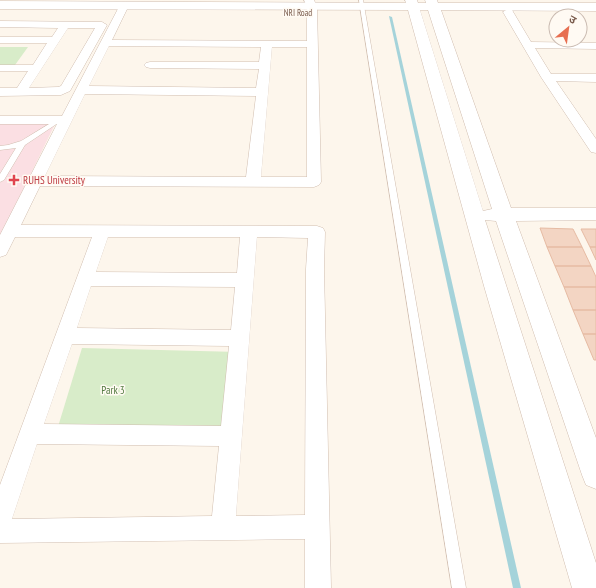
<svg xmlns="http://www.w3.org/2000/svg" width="596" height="588" viewBox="0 0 596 588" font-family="'PT Sans Narrow','Noto Sans Devanagari',sans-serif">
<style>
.medical{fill:#fbdfe3}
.green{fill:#d8ecc9}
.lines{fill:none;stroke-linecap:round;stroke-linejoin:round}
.stream{fill:#a5d3da;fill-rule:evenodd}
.building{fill:#f3d5c3;stroke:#e6bba3}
.service-casing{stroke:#d1beb0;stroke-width:1}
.minor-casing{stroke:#d1beb0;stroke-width:1}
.tertiary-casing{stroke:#d1beb0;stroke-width:1}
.service{fill:#fff;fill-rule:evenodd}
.minor{fill:#fff;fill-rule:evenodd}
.tertiary{fill:#fff;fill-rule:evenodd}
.health-dot{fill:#e0444e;stroke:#fffaf3;stroke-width:1.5}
.labels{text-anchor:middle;stroke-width:3;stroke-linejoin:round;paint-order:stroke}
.far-street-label{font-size:9px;fill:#7a5c4d;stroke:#fffaf3}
.health-label{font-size:11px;fill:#be3a42;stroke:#fffaf3;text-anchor:start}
.park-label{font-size:11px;fill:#537a41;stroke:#fffaf3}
</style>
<rect width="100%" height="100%" fill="#fdf6ec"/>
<path class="medical" d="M0,122h56l-56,115z"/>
<path class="green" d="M0,47h28l-13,18h-15z
M82,348l157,4 -13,81 -169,-3z"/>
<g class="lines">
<path class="stream" d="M389,16l3,1 129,571h-8z"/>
</g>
<path class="building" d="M540,228l33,1 9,18h-35z
M581,229h15v18h-6z
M547,247h35l9,19h-36z
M590,247h6v13z
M555,266h36l5,11v10h-32z
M564,287h32v23h-23z
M573,310h23v24h-13z
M583,334h13v26h-2z"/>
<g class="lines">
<g class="service-casing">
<path id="service" d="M359,0h4l103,588h-14z
M59,118l2,1v2l-36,24 -21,35 -4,2v-8l16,-26 -16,2v-4l8,-1 13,-4z"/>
</g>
<g class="minor-casing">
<path id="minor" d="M304,0h10l3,7 4,175 -2,3 -5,2 -274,-1 -19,39 296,1 6,2 2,4 -1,37 7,319h-26v-49l-305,4v-58l92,-248h-77l-9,18 -6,2v-22l57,-111h-57v-8h62l59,-113h6l2,2 -17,35 195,1v-34zM109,46l152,1 -2,15h-109l-4,1 -2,2 2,2 4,1 109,1 -3,19 -167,-2zM272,47h35v130h-46zM85,94l171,2 -10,81 -201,-1zM108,237h132l-3,36 -141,-1zM257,237l51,1 -2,31 -1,246 -69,1zM91,286l144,1 -4,43 -154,-2zM72,344l157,2 -8,80 -177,-2zM37,444l182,2 -7,70 -200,3z
M508,9l4,1 19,32 65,1v6l-61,-1 16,26h45v8l-40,-1 40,58v14l-5,-1 -50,-75 -38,-65z
M0,21l102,1 5,3 -37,66 -9,4 -61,1v-8h17l11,-17h-28v-6h33l14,-22h-47v-6h52l6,-9 -58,-1zM68,28h27l-34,58 -3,1 -29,1z"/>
</g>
<g class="tertiary-casing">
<path id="tertiary" d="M405,0h12l1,3h8l-1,-3h12l1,3h158v8l-155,-1 70,198h85v12l-80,1 80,217v51l-10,-4 -4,-10 -86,-254 -11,-1 111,343v25h-24l-88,-302 -76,-276 -408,-1v-8l406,2zM420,10h8l64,199 -9,2z"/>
</g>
<use href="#service" class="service"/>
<use href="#minor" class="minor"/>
<use href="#tertiary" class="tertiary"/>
</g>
<path class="health-dot" d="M12 174h4v4h4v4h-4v4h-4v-4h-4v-4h4z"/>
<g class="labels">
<g class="far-street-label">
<text x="298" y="16">NRI Road</text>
</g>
<g class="health-label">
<text x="23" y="184">RUHS University</text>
</g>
<g class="park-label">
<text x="113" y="394">Park 3</text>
</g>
</g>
<g transform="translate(568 28) rotate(29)"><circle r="19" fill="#fffaf3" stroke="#cabbb1"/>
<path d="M0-3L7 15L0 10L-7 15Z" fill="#e76f51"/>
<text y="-6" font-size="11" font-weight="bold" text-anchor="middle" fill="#7a5c4d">उ</text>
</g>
</svg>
